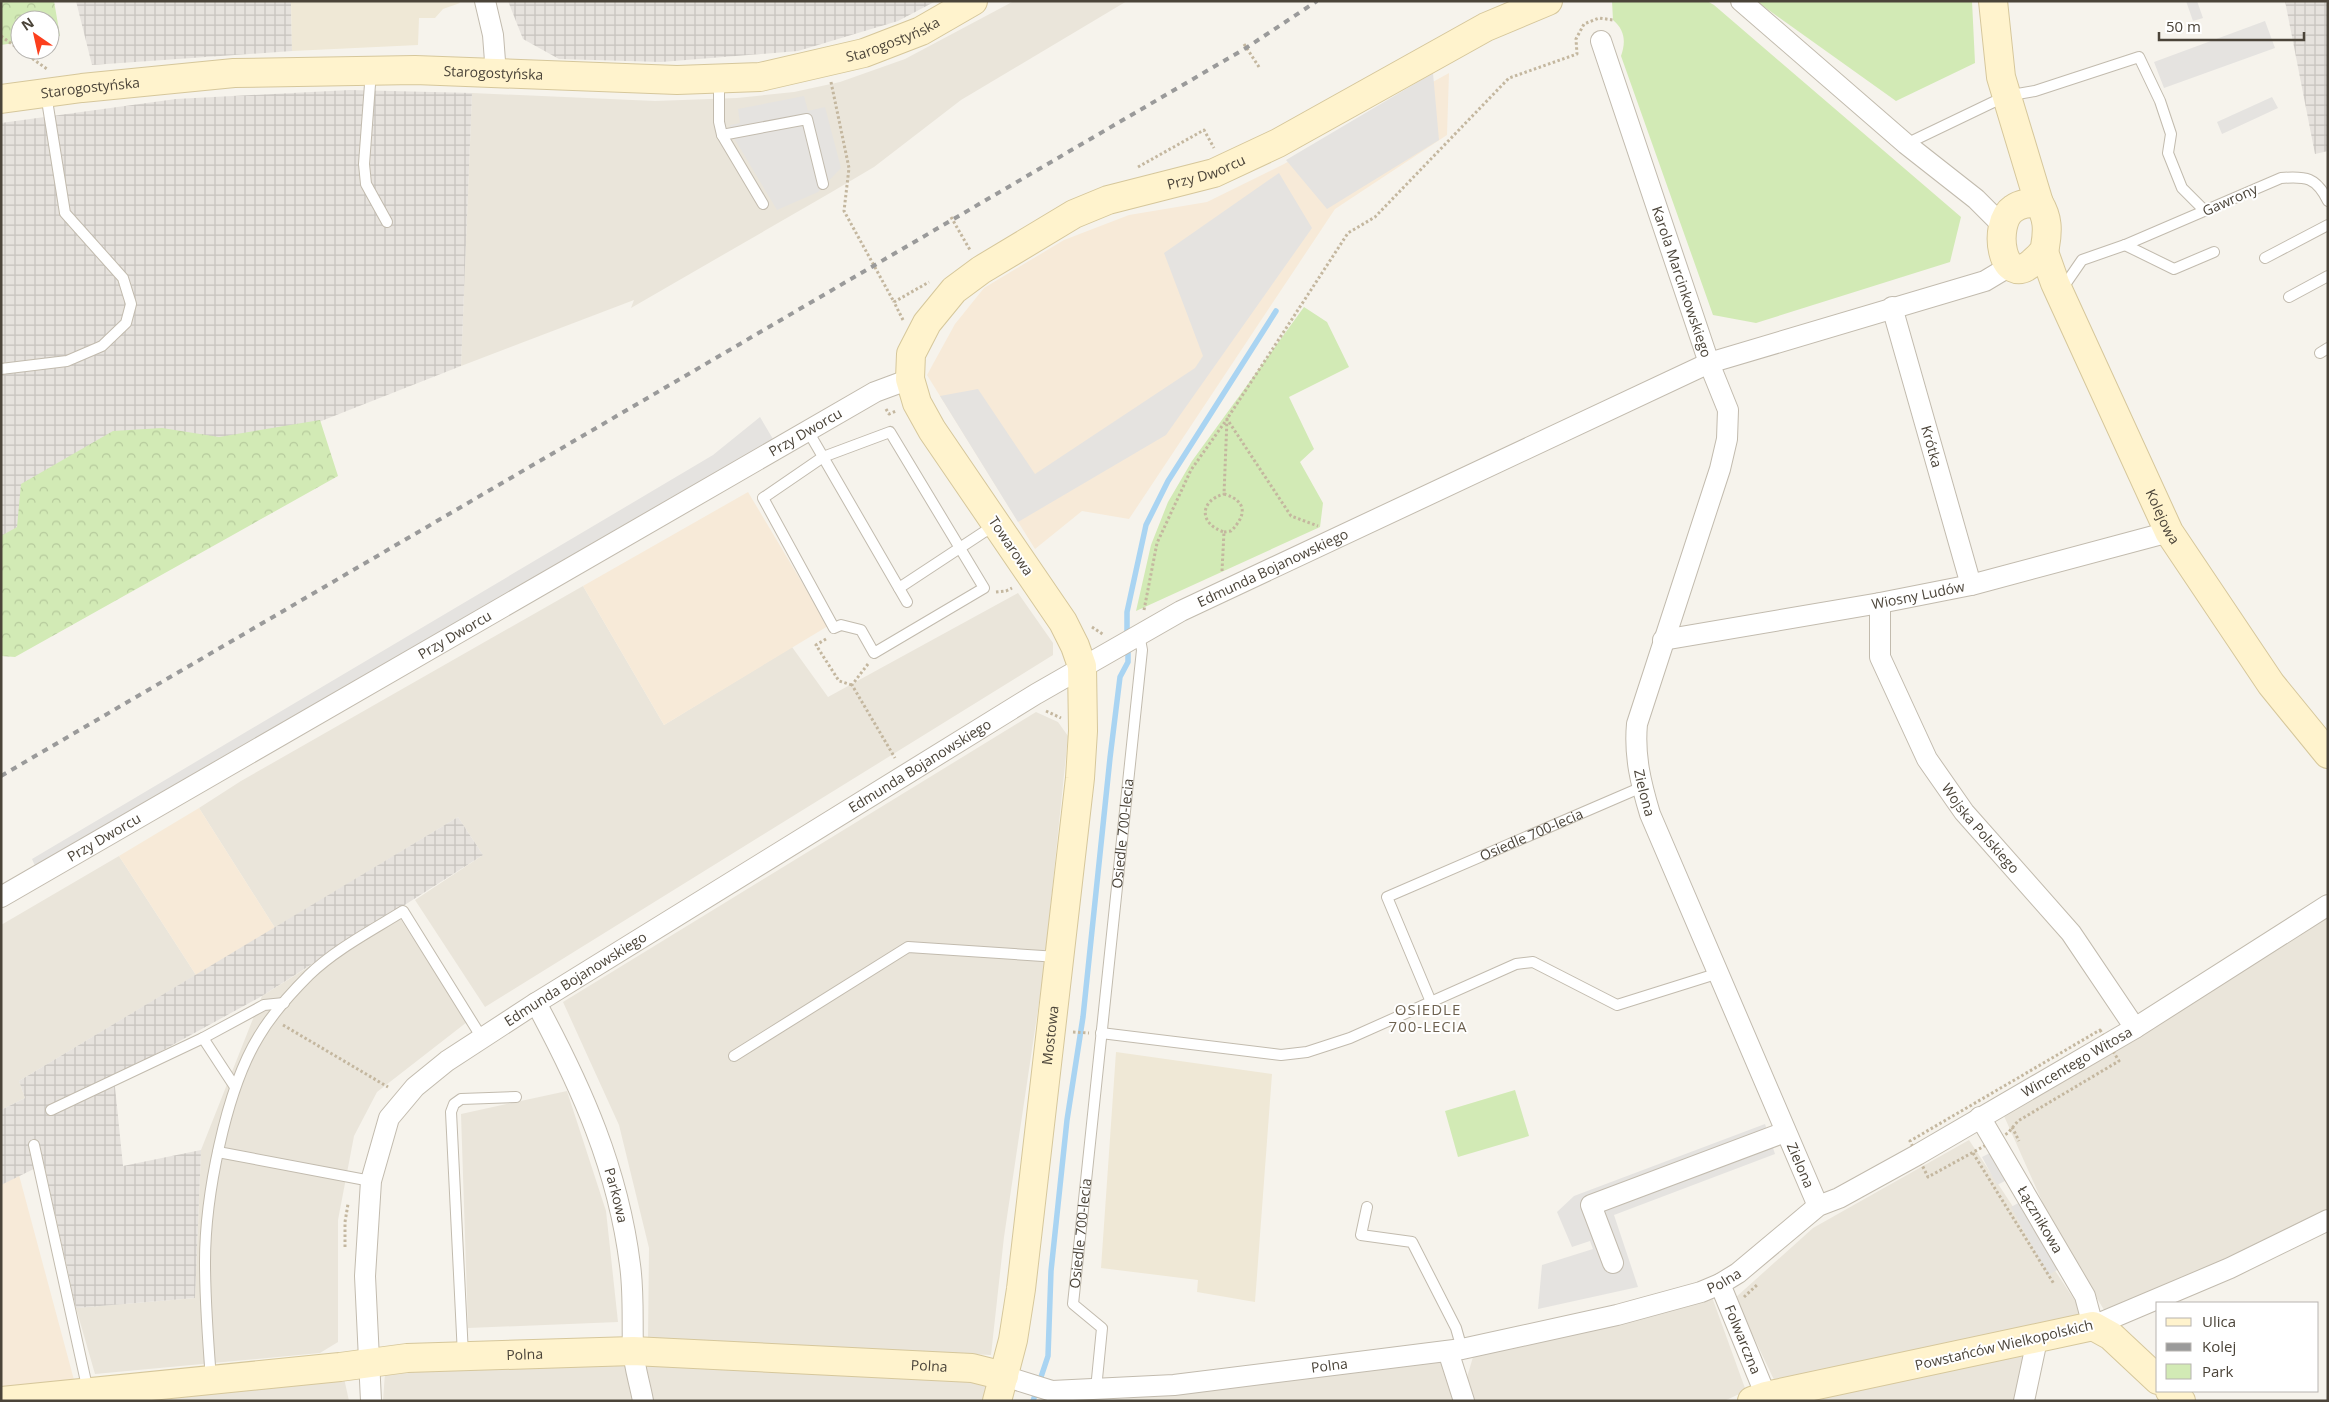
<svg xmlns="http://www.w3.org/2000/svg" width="2329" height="1402" viewBox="0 0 2329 1402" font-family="'Open Sans',sans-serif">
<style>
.residential{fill:#eae5da}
.commercial{fill:#f7ead8}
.industrial{fill:url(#industrial-grid)}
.education{fill:#efe8d6}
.green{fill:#d2eab5}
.forest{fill:url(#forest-crowns)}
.parking{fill:#e5e3e0}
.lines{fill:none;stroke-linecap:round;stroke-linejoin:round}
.stream{stroke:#a9d4f2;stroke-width:5.5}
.lane-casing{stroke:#c2bbae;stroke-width:12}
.street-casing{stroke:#c2bbae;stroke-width:22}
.secondary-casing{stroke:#d6c79b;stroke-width:30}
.path{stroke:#c4b79f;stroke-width:3;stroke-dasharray:2.5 2.5;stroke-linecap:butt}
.lane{stroke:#fff;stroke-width:10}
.street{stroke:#fff;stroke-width:20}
.secondary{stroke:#fff3cd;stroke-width:28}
.rail{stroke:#9a9a9a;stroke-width:4;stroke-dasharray:6 6;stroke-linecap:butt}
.labels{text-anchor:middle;stroke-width:4;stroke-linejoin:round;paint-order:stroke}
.street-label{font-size:14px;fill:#4b4439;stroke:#fff}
.neighbourhood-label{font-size:15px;letter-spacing:1px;fill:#6e6250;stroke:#fff}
</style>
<defs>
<pattern id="industrial-grid" width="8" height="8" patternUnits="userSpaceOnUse" patternTransform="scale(1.25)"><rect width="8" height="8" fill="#e6e2dd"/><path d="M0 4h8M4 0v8" fill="none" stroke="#c7c3be"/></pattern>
<pattern id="forest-crowns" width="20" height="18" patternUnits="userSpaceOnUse" patternTransform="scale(1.25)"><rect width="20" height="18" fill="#d2eab5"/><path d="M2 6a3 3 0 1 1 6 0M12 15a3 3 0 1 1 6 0" fill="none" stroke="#b6ca9c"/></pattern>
</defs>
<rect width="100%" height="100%" fill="#f6f3ec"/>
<path class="residential" d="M1014,1h113l-166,99 -87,67 -44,26 -199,115 3,-8 -173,66 11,-273 183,8 82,-3 57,-6 46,-10 65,-23z
M583,586l81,139 128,-78 36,50 190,-104 35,50v12l-568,352 -70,-107 68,-45 -25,-38 -183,111 -76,-120 42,-27z
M1036,712l22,10 10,14 -24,233 -40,268 -13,118 -343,-16 1,-91 -30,-123 -56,-123z
M119,856l77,119 -177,106 6,17 -24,12v-185z
M396,912l71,110 -90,70 -23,44 -16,84v122l-18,11 -225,21 -19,-66 119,-10 6,-148 61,-154z
M2328,916v298l-222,99 -52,-85 -50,-112 169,-102z
M567,1091l39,120 12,111 -150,6 -7,-214z
M1969,1140l116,176 -308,70 -42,-88 78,-70z
M1712,1297l34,94 -22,10h-253l-6,-17 8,-27z
M2029,1352l-8,49h-238z
M1442,1360l15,41h-353z
M624,1361l8,40h-249l2,-28z
M646,1365l283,9 63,12 -4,15h-335z
M344,1378l5,23h-251z"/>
<path class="commercial" d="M1449,73l-2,62 -112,74 -206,310 -47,-8 -47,38 -108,-174 28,-51 29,-36 80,-48 65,-25 78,-13 77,-38z
M748,492l80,134 -164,99 -81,-139z
M199,808l76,120 -79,47 -77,-119z
M19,1175l55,205 -73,7v-202z"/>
<path class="industrial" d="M76,1h215l1,50 -200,14z
M508,1h428l-38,20 -100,30 -137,11 -102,-3 -36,-20z
M2285,1h43v150l-13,3z
M350,90l122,3 -11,273 -267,105 -193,94v-442l175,-24z
M458,817l25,38 -221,141 -148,81 9,89 78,-16 -6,148 -119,10 -32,-144 -43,21v-75l24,-12 -6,-17z"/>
<path class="education" d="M291,1h168l1,2 -17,6 -8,9h-16l-1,27 -126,6z
M1116,1052l156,22 -17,228 -58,-10 1,-12 -97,-12z"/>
<path class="green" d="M1612,1h95l7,4 247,212 -11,45 -194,61 -43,-8 -92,-259c5,-14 4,-26 -8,-36z
M1756,1h216l3,62 -79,38z
M1304,307l23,15 22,45 -60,30 25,52 -14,13 23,41 -3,24 -184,84 15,-66 17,-43 24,-41z
M1515,1090l14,46 -71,21 -13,-46z"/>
<path class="forest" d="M1,1h53l6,35 -10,1v-17h-30v22l-19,3z
M320,420l18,56 -323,181 -14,-1v-120l16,-9 4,-43 92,-53 49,-3 57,9z"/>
<path class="parking" d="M2186,1h11l6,17 -10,3z
M2265,21l10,27 -111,40 -10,-26z
M1433,73l6,67 -112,69 -41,-49z
M804,96l4,15 17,-4 16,61 -23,24 -41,18 -46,-77 -1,-8 10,-2 -2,-14z
M2272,97l6,11 -56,26 -5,-12z
M1279,173l33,55 -146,207 -148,87 -78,-126 38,-7 57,85 160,-106 8,-12 -39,-103z
M760,417l13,22 -737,429 -4,-9 681,-404z
M1765,1124l10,30 -161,61 24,72 -100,22 4,-44 51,-16 -3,-8 -18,6 -15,-35 17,-16z
M1994,1151l15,28 -12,6 -15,-28z
M2022,1201l37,68 -11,6 -37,-68z"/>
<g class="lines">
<path class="stream" d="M1127,637v-25l19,-87 22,-44 108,-170
M1033,1401l15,-45 3,-85 16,-151 16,-103 27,-259 10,-81 8,-15v-16"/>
<g class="lane-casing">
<g id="lane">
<path d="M371,71l-7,93 2,20 21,38"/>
<path d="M719,80v42l3,13 41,69"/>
<path d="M722,135l85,-16 16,65"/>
<path d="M1906,144l100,-48 29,-5 104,-34 21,44 11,33 -3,19 14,35 23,23"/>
<path d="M2125,245l49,24 40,-17"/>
<path d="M2265,258l63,-33"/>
<path d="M2062,289l20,-29 43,-15 156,-67c25,-2 35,-1 47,23"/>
<path d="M2289,297l39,-21"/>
<path d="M2320,353l8,-5"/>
<path d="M1,369l66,-8 35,-15 24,-23 5,-19 -8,-26 -58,-65 -19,-119"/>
<path d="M808,431l99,171"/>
<path d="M890,432l94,156 -110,65 -13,-23 -20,-5 -7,3 -71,-130 60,-41z"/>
<path d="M899,588l85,-56 14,-5"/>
<path id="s1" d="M1431,1002l-44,-105 255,-110"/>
<path d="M1101,1033l180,22 26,-3 43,-14 166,-74 17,-2 84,43 102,-32"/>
<path d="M203,1038l32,49"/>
<path d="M734,1056l174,-109 150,10"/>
<path d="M51,1110l152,-72 61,-33 20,-2"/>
<path d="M34,1145l54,246"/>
<path d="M218,1152l153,29"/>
<path d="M1367,1207l-6,28 51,7 44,86 6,21"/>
<path d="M463,1355l-12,-243 3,-8 7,-5 55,-2"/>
<path d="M211,1379c-3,-38 -6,-78 -6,-117 0,-64 20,-171 54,-226 13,-22 32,-43 50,-61 27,-26 62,-44 94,-64l79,127"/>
<path id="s2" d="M1096,1389l6,-61 -29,-24 69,-654 -3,-16"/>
</g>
</g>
<g class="street-casing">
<g id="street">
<path d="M485,1l8,34 3,39"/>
<path d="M1741,1l165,143 70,55 26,26"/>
<path id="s3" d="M1601,41l108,322 19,47 -1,29 -7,30 -83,255c-3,32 4,60 13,90l168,392"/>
<path id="s4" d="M1892,307l79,278"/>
<path id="s5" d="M1880,603v54l47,102 37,53 107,121 64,95"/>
<path id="s6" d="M1663,640l217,-37 91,-18 198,-53"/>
<path id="s7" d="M1,897l874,-505 35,-13"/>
<path id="s8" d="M536,1003c46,85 82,166 94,262 4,28 2,56 3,84 1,17 7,35 10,52"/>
<path id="s9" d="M1980,1117l105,179 8,30 137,-58 98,-48"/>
<path d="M1613,1263l-22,-58 194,-73"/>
<path id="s10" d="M1720,1284l46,112"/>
<path d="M1448,1351l16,50"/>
<path id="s11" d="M1004,1376l48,15 122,-6 288,-36 155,-34 84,-23 19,-8 18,-11 80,-67 21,-8 78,-43 218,-127 193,-123"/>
<path id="s12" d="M371,1401l-6,-125 6,-95 18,-63 26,-31 32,-26 89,-58 500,-309 145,-83 528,-248 276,-82 25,-15"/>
<path d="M2024,1401l13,-61"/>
</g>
</g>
<g class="secondary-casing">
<g id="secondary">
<path d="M1993,1l8,76 38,126"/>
<path id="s13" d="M1,99l81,-11 152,-15 181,-3 262,10 83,-3 104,-24 57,-22 52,-30"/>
<path d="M2039,203c9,15 9,27 6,44 -2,7 -7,10 -12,15 -32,29 -41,-39 -20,-53 8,-6 16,-6 26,-6z"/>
<path id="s14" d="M2044,252l11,31 114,249 102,152 57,70"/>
<path d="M2170,1391l11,10"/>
<path id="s15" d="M2,1401l338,-34 67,-9 226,-7 339,17 32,8"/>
<path id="s16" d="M997,1401l16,-61 8,-51 59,-511 3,-47 -1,-65 -7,-20 -12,-24 -131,-192 -15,-27 -7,-24 1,-25 16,-31 27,-33 27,-20 93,-56 34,-14 106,-27 64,-30 208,-116 62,-26"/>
<path d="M1752,1401l14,-5 327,-70 18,10 47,44"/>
</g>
</g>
<path class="path" d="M1,36l19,14
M1244,44l15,23
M20,50l27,19
M831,82l18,86 -5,43 50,91
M1138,167l66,-37 10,18
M951,217l19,33
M903,320l-9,-18 35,-20
M886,409l3,5 7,-3
M1224,532l7,-1c16,-16 16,-30 -7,-37l3,-75 121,-186 27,-16 134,-139 68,-24 -1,-15 8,-15 15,-6 14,2
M1222,571l2,-39c-25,-8 -25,-31 0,-38
M996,592l10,-1 6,-3
M1144,610l13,-67 34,-73 36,-51 64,97 27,10
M1092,627l12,8
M826,639l-10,6 23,36 13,4
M868,664l-16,21 43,73
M1046,711l15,7
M283,1025l105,62
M2100,1030l19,31 -101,60 -10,12 -80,44 -18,-36z
M1073,1032l16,1
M2012,1127l7,14
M1973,1153l81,131
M345,1247v-25l3,-18
M1744,1297l14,-13"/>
<use href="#lane" class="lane"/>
<use href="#street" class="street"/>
<use href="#secondary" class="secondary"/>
<path class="rail" d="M1,776l1245,-728 71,-47"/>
</g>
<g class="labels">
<g class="street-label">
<text dy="5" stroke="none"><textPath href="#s13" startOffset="899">Starogostyńska</textPath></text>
<text dy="5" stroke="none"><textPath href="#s13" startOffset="494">Starogostyńska</textPath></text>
<text dy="5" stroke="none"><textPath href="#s13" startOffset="90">Starogostyńska</textPath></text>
<text dy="5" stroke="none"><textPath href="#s16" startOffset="1461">Przy Dworcu</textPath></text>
<text transform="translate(2230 200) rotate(-24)" y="5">Gawrony</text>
<text dy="5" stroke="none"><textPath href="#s3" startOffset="254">Karola Marcinkowskiego</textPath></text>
<text dy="5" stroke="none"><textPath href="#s7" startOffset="929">Przy Dworcu</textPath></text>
<text dy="5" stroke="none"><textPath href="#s4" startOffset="145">Krótka</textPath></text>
<text dy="5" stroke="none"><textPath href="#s14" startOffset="290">Kolejowa</textPath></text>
<text transform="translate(1011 546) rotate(56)" y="5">Towarowa</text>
<text dy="5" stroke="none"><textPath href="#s12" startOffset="1330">Edmunda Bojanowskiego</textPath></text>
<text dy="5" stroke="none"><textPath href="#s6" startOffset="259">Wiosny Ludów</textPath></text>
<text dy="5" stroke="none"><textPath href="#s7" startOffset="524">Przy Dworcu</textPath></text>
<text dy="5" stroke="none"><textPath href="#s12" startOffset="925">Edmunda Bojanowskiego</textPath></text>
<text dy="5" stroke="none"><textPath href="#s3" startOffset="788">Zielona</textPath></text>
<text dy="5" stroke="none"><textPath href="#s5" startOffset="254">Wojska Polskiego</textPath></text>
<text dy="5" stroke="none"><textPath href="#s2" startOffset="572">Osiedle 700-lecia</textPath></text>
<text dy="5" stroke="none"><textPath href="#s1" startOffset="271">Osiedle 700-lecia</textPath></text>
<text dy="5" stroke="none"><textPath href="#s7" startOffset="119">Przy Dworcu</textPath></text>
<text dy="5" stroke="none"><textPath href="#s12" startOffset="520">Edmunda Bojanowskiego</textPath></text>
<text dy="5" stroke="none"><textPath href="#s16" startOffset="370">Mostowa</textPath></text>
<text dy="5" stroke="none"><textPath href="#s11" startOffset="1151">Wincentego Witosa</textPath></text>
<text dy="5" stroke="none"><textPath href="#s3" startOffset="1192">Zielona</textPath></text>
<text dy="5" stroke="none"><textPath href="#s8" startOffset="209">Parkowa</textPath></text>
<text dy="5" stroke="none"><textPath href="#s9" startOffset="119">Łącznikowa</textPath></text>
<text dy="5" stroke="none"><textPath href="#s2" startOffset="170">Osiedle 700-lecia</textPath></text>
<text dy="5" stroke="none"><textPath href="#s11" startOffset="734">Polna</textPath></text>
<text dy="5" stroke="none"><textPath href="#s10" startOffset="60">Folwarczna</textPath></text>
<text transform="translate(2004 1345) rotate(-13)" y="5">Powstańców Wielkopolskich</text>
<text dy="5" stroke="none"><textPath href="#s15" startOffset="525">Polna</textPath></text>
<text dy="5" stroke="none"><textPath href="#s15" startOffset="930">Polna</textPath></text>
<text dy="5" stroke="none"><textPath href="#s11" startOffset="329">Polna</textPath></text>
</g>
<g class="neighbourhood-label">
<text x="1428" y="1015">OSIEDLE<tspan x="1428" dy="17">700-LECIA</tspan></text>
</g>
</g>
<rect width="2329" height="1402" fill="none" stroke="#4b4439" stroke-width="5"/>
<rect x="2156" y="1302" width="162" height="90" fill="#ffffff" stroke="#b7b4b0"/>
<rect x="2166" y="1318" width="25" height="8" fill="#fff3cd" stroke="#b7b4b0"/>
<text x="2202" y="1327" font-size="15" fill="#4b4439">Ulica</text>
<rect x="2166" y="1343" width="25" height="8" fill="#9a9a9a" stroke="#b7b4b0"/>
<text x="2202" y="1352" font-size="15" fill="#4b4439">Kolej</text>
<rect x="2166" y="1364" width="25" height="15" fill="#d2eab5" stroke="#b7b4b0"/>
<text x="2202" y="1377" font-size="15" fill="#4b4439">Park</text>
<g transform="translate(35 35) rotate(326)"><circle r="24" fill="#ffffff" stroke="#b7b4b0"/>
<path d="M0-4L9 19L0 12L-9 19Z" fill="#fc3f1d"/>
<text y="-8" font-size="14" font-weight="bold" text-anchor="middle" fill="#4b4439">N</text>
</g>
<path d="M2159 32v8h145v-8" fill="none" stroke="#4b4439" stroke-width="2.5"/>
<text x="2166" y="32" font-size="15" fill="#4b4439" stroke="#ffffff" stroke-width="4" paint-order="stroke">50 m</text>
</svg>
